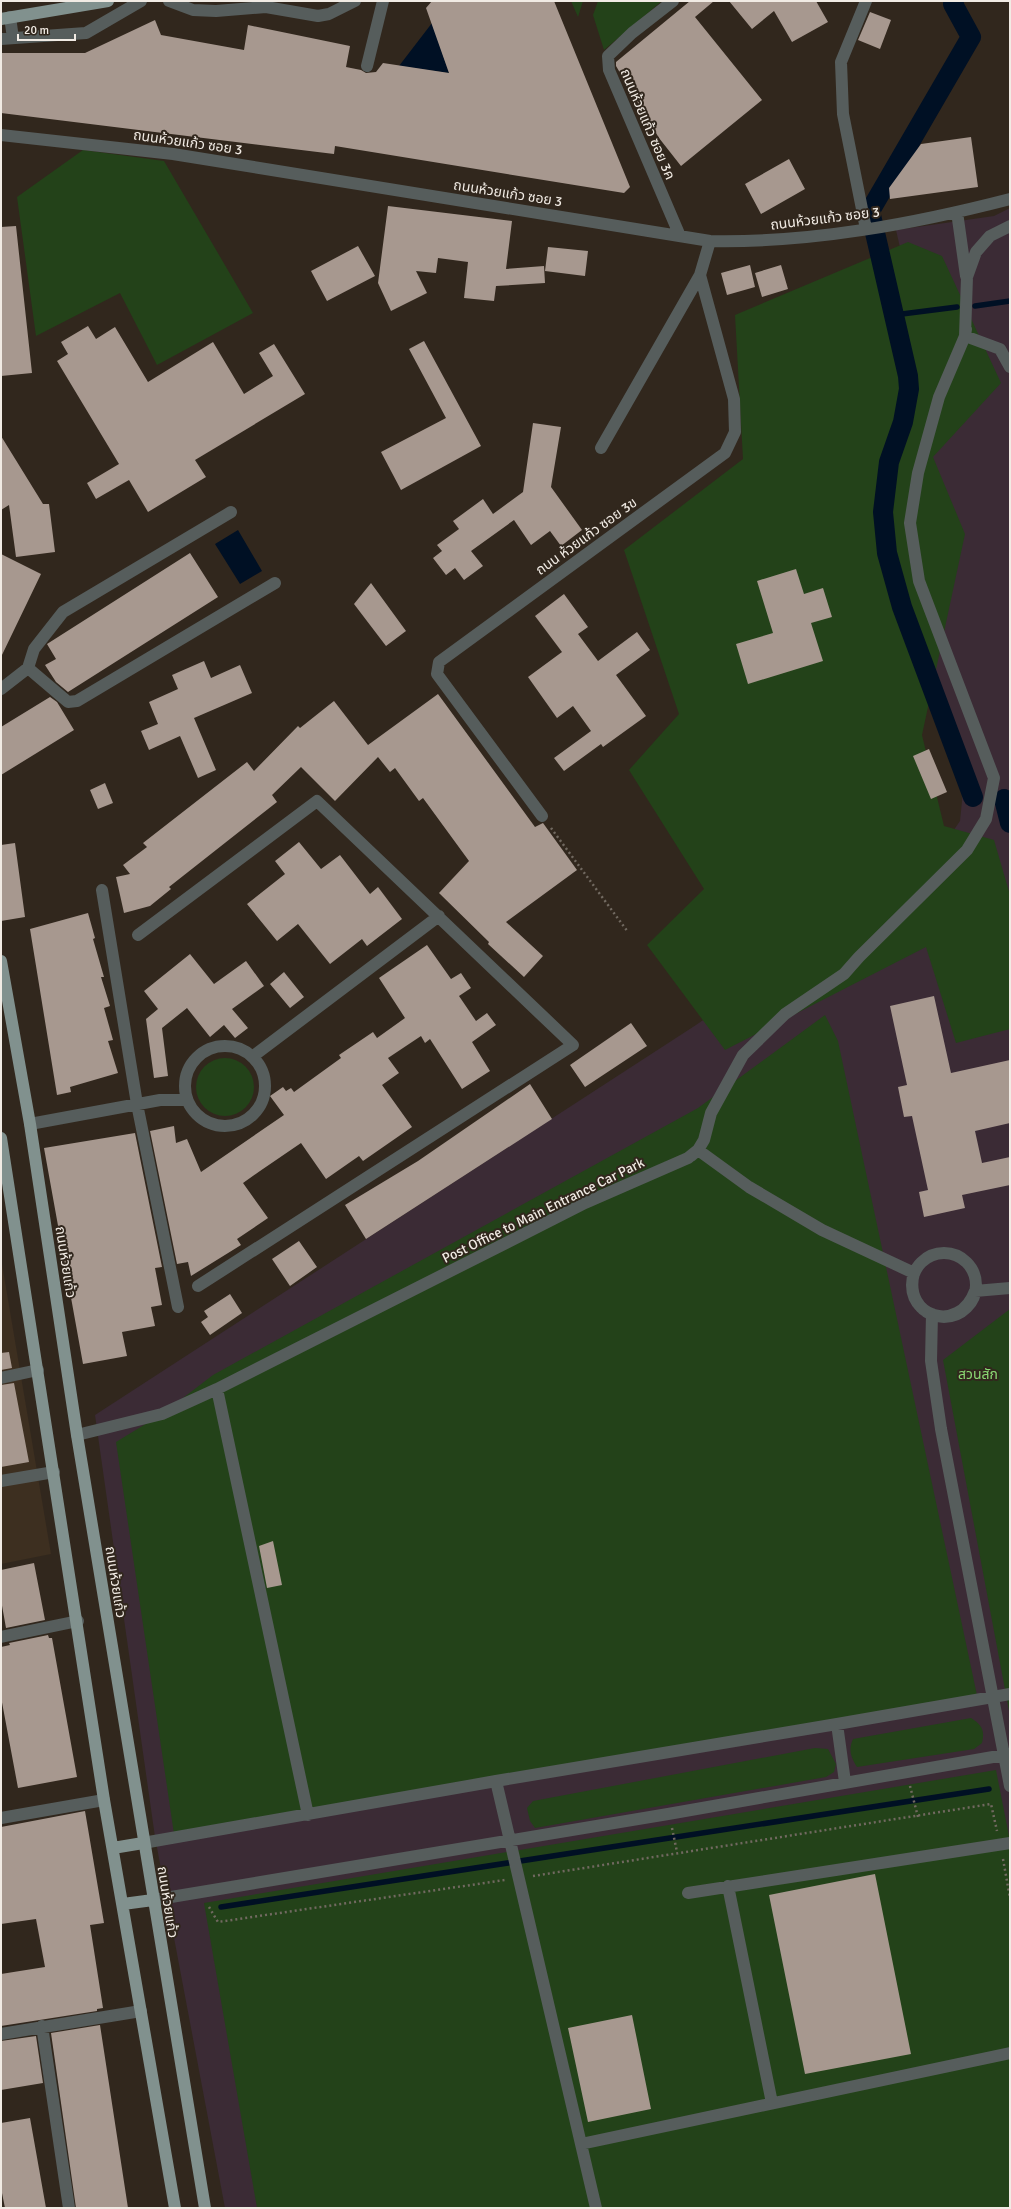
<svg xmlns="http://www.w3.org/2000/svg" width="1011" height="2209" viewBox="0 0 1011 2209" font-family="Signika,'Noto Sans Thai',sans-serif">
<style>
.built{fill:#3d2f20}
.education{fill:#3b2b35}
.green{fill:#234219}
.water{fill:#001024}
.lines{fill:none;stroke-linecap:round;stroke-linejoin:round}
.stream{stroke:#001024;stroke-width:5.5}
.canal{stroke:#001024;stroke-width:20}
.building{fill:#a7988f}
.path{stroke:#716960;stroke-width:2.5;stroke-dasharray:2 3;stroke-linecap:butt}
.minor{stroke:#565d5c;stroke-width:12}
.major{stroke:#81918e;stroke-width:12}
.labels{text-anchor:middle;stroke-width:4;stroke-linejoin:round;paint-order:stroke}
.street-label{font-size:14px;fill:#f1ebe4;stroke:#31271d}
.park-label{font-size:14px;fill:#8ad873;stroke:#31271d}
</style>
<rect width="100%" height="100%" fill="#31271d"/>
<path class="built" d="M1,1258l50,296 -50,10z"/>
<path class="education" d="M1010,208v2000h-785l-70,-371 -60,-422 601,-390 236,-163 28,-41 5,-50 -50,-113 17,-271 -36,-157 98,-14z"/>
<path class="green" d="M571,1h12l-5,16z
M598,1h64l-58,49 -11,-35z
M83,150l81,11 89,152 -96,52 -37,-72 -84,43 -19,-139z
M908,242l34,14 59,127 -68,74 32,77 -43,201 22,91 50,14 16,55v134l-54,14 -30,-96 -201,103 -78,-105 57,-56 -75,-119 50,-56 -55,-164 119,-91 -8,-144z
M825,1015l13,26 140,659 -804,134 -58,-392 46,-28 51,-39 485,-267z
M196 1087a29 29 0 1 1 58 0a29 29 0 1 1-58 0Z
M1010,1309v407l-67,-356z
M971,1718c11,7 14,12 11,25l-8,6 -117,18c-6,-10 -9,-17 -4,-28z
M815,1748l13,1 8,15 -2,8 -8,5 -291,51 -5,-7 -3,-13 6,-7z
M996,1770l14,71v367h-753l-53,-305z"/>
<path class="water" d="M432,23l17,50 -50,-7z
M238,530l24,41 -22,13 -25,-40z"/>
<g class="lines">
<path class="stream" d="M975,306l35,-5
M894,315l63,-8
M221,1907l768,-118"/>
<path class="canal" d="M954,1l-1,3 18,33 -101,174 38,165 1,13 -6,33 -14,40 -6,50 4,41 15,54 71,190
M1004,799l6,24"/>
</g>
<path class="building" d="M432,1h122l76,186 -6,6 -289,-47 -1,8 -333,-41v-60h84l70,-33 6,15 83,15 4,-25 102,21 -4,21 15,3 5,3 10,-1 7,-9 66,10 -23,-65z
M690,1h24l-19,16 67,83 -81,66 -22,-28 -43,-72v-4z
M729,1h87l12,21 -36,20 -18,-31 -22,18z
M870,12l21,8 -11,29 -22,-9z
M971,137l7,50 -88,12 -1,-11 32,-44z
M789,159l16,30 -44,25 -16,-30z
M388,206l124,15 -6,48 38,-3 1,17 -49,3 -2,15 -30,-3 4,-36 -30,-4 -2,15 -20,-2 11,22 -36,18 -13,-28z
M16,226l16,147 -31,3v-149z
M358,246l17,30 -48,25 -16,-30z
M548,247l40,4 -3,25 -40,-5z
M750,265l5,22 -28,8 -6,-22z
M781,265l7,24 -26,8 -7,-24z
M88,326l8,13 19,-12 33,55 65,-40 31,52 29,-18 -14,-23 15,-9 31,50 -110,66 11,17 -58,35 -19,-32 -33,19 -9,-16 32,-19 -62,-103 11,-7 -7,-12z
M424,341l57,105 -80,44 -20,-38 65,-34 -37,-69z
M533,423l28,4 -10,60 31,43 -21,16 -11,-15 -19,14 -17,-25 -43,31 12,15 -19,14 -9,-12 -9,7 -13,-17 9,-7 -5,-6 22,-16 -6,-8 30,-22 10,15 30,-22z
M1,436l42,68h6l6,48 -39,5 -7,-52 -8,5z
M190,553l28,44 -150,95 -12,-10 -11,-17 11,-6 -9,-15z
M1,554l40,20 -40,83z
M796,569l8,25 19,-6 9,29 -21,6 12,38 -75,23 -12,-40 37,-11 -16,-52z
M371,583l35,48 -20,15 -32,-42z
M564,594l24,33 -10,7 20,27 39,-29 13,18 -34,25 30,41 -43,31 -2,-3 -37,27 -10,-13 37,-27 -18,-25 -16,12 -29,-41 34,-25 -27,-36z
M204,661l7,17 29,-13 12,28 -58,25 22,52 -18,8 -18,-42 -31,14 -8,-19 17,-7 -9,-22 29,-13 -6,-14z
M438,694l97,133 8,-4 34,47 -71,52 37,34 -19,21 -36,-33 1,-2 -50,-49 30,-32 -46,-63 -4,3 -24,-33 -5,4 -12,-15 -43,44 -34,-34 -29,28 5,7 -108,85 2,2 -21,17 -26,7 -8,-36 14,-3 -7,-9 24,-18 -4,-4 104,-81 7,9 44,-45 2,2 34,-27 34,44z
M50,697l7,5 17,28 -73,45v-48z
M929,749l18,43 -16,7 -18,-43z
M105,783l8,20 -15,6 -8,-19z
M299,842l22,27 19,-14 30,39 8,-7 24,32 -35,27 -5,-7 -32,25 -32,-40 -21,17 -30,-37 38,-30 -10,-13z
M15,843l10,74 -24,4v-76z
M88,913l7,25 -2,1 11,38h-3l9,29 -6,2 9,32 -5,1 10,32 -48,14 1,5 -14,3 -27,-166z
M427,945l24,34 10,-6 10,15 -12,8 17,25 11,-8 9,12 -24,17 18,29 -28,18 -32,-50 -5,4 -4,-7 -33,22 11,15 -17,12 30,42 -49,34 -4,-5 -33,23 -25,-36 -41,28 -17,12 25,35 -31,21 4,6 -50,31 -3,-14 -11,2 -27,-133 24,-5 2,17 11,-4 14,33 83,-57 -14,-19 13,-9 3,4 5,-3 3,4 47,-34 -2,-3 34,-23 4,6 28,-20 -26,-40z
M190,954l24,30 32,-23 18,25 -32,23 16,19 -13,10 -11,-13 -14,12 -23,-29 -25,20 6,48 -14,2 -8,-59 12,-10 -14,-18z
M284,972l20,25 -14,11 -20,-24z
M934,996l17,77 59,-13v63l-35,8 7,32 28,-6v28l-48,10 3,13 -41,9 -5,-25 9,-2 -16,-74 -8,1 -6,-30 9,-2 -17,-79z
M631,1023l16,23 -62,41 -15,-22z
M530,1084l22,35 -186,120 -21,-34 73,-44z
M135,1133l27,134 -7,1 7,37 -11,2 4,19 -33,6 5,24 -44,8 -39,-216z
M299,1241l18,26 -27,19 -18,-27z
M230,1294l12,19 -32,22 -9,-13 7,-5 -4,-6z
M9,1352l3,16 -11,2v-17z
M14,1383l15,79 -28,5v-82z
M273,1541l9,44 -15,3 -8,-42z
M34,1563l11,57 -39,8 -5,-28v-30z
M48,1635l1,3h3l25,139 -59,11 -17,-91v-50l9,-2 -1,-2z
M85,1811l19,112 -14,2 13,83 -6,1v2l-96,15v-52l44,-7 -9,-48 -35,5v-97z
M875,1874l36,180 -106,20 -36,-179z
M632,2015l19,94 -63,13 -20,-94z
M100,2025l28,183h-52l-25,-175z
M36,2036l7,47 -42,7v-49z
M30,2118l16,90h-41l-4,-20v-65z"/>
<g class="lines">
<path class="path" d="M551,828l77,104
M922,1262c20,-16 43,-8 53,14
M910,1786l8,31
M672,1828l5,24
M1003,1859l7,39
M533,1876l458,-72 6,27
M209,1907l9,15 287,-42"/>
<path class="minor" d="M169,1l24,9 23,1 50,-4 52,9 11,-2 26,-13
M673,1l-41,32 -24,23 1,14 71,166
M10,17l3,21
M1,39l85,-6 55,-32
M367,66l16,-65
M1,135l172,19 537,87c101,2 203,-17 300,-42
M957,212l9,64
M866,229l-23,-115 -2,-52 25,-61
M966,329l-1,7 35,13 10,18
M601,448l99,-173
M28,668l40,34 9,-1 198,-118
M1,689l27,-21 6,-19 29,-37 168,-100
M542,816l-105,-142 2,-12 286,-209 10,-21 -1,-33 -34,-124 10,-34
M102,890l35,214 41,203
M138,935l179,-134 256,244 -375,241
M185 1086a40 40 0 1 1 80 0a40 40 0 1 1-80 0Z
M252,1057l187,-141
M30,1124l130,-24h27
M691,1156l7,-6 51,37 73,43 92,43c-12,44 45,62 61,18l35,-3
M912 1285a32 32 0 1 1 64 0a32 32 0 1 1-64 0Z
M932,1314l-1,47 10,68 69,357
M1,1378l37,-8
M77,1435l85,-21 55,-25
M1,1481l53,-9
M1,1637l77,-16
M837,1724l8,58
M496,1781l100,427
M308,1815l-91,-426 368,-186 103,-45 10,-8 6,-10 7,-27 32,-58 42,-41 59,-40 15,-17 108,-107 19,-31 8,-41 -75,-197 -9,-58 8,-50 21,-76 26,-61 2,-59 9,-25 14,-16 20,-10
M1,1818l103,-18
M143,1843l353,-62 341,-57 173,-30
M728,1886l44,217
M688,1893l322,-50
M153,1900l515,-86 342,-60
M42,2026l27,182
M1,2034l140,-23
M581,2144l429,-91"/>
<path class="major" d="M1,19l107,-18
M1,961l29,163 47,311 128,773
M1,1138l103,662 71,408
M113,1848l30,-5
M123,1904l30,-4"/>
</g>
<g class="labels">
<g class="street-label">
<text transform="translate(648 124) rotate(67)" y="5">ถนนห้วยแก้ว ซอย 3ค</text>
<text transform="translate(188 142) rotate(8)" y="5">ถนนห้วยแก้ว ซอย 3</text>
<text transform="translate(508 193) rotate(9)" y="5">ถนนห้วยแก้ว ซอย 3</text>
<text transform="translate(825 218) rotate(-7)" y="5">ถนนห้วยแก้ว ซอย 3</text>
<text transform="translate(586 536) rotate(-36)" y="5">ถนน ห้วยแก้ว ซอย 3ข</text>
<text transform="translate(543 1210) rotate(-26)" y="5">Post Office to Main Entrance Car Park</text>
<text transform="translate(66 1262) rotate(81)" y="5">ถนนห้วยแก้ว</text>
<text transform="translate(116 1582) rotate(81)" y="5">ถนนห้วยแก้ว</text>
<text transform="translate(168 1902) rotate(81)" y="5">ถนนห้วยแก้ว</text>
</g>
<g class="park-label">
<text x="978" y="1379">สวนสัก</text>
</g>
</g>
<rect width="1011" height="2209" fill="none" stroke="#f1ebe4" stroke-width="4"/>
<path d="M18 34v6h57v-6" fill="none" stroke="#f1ebe4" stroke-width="2"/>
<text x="24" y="34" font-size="12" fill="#f1ebe4" stroke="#31271d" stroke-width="3" paint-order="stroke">20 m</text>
</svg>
